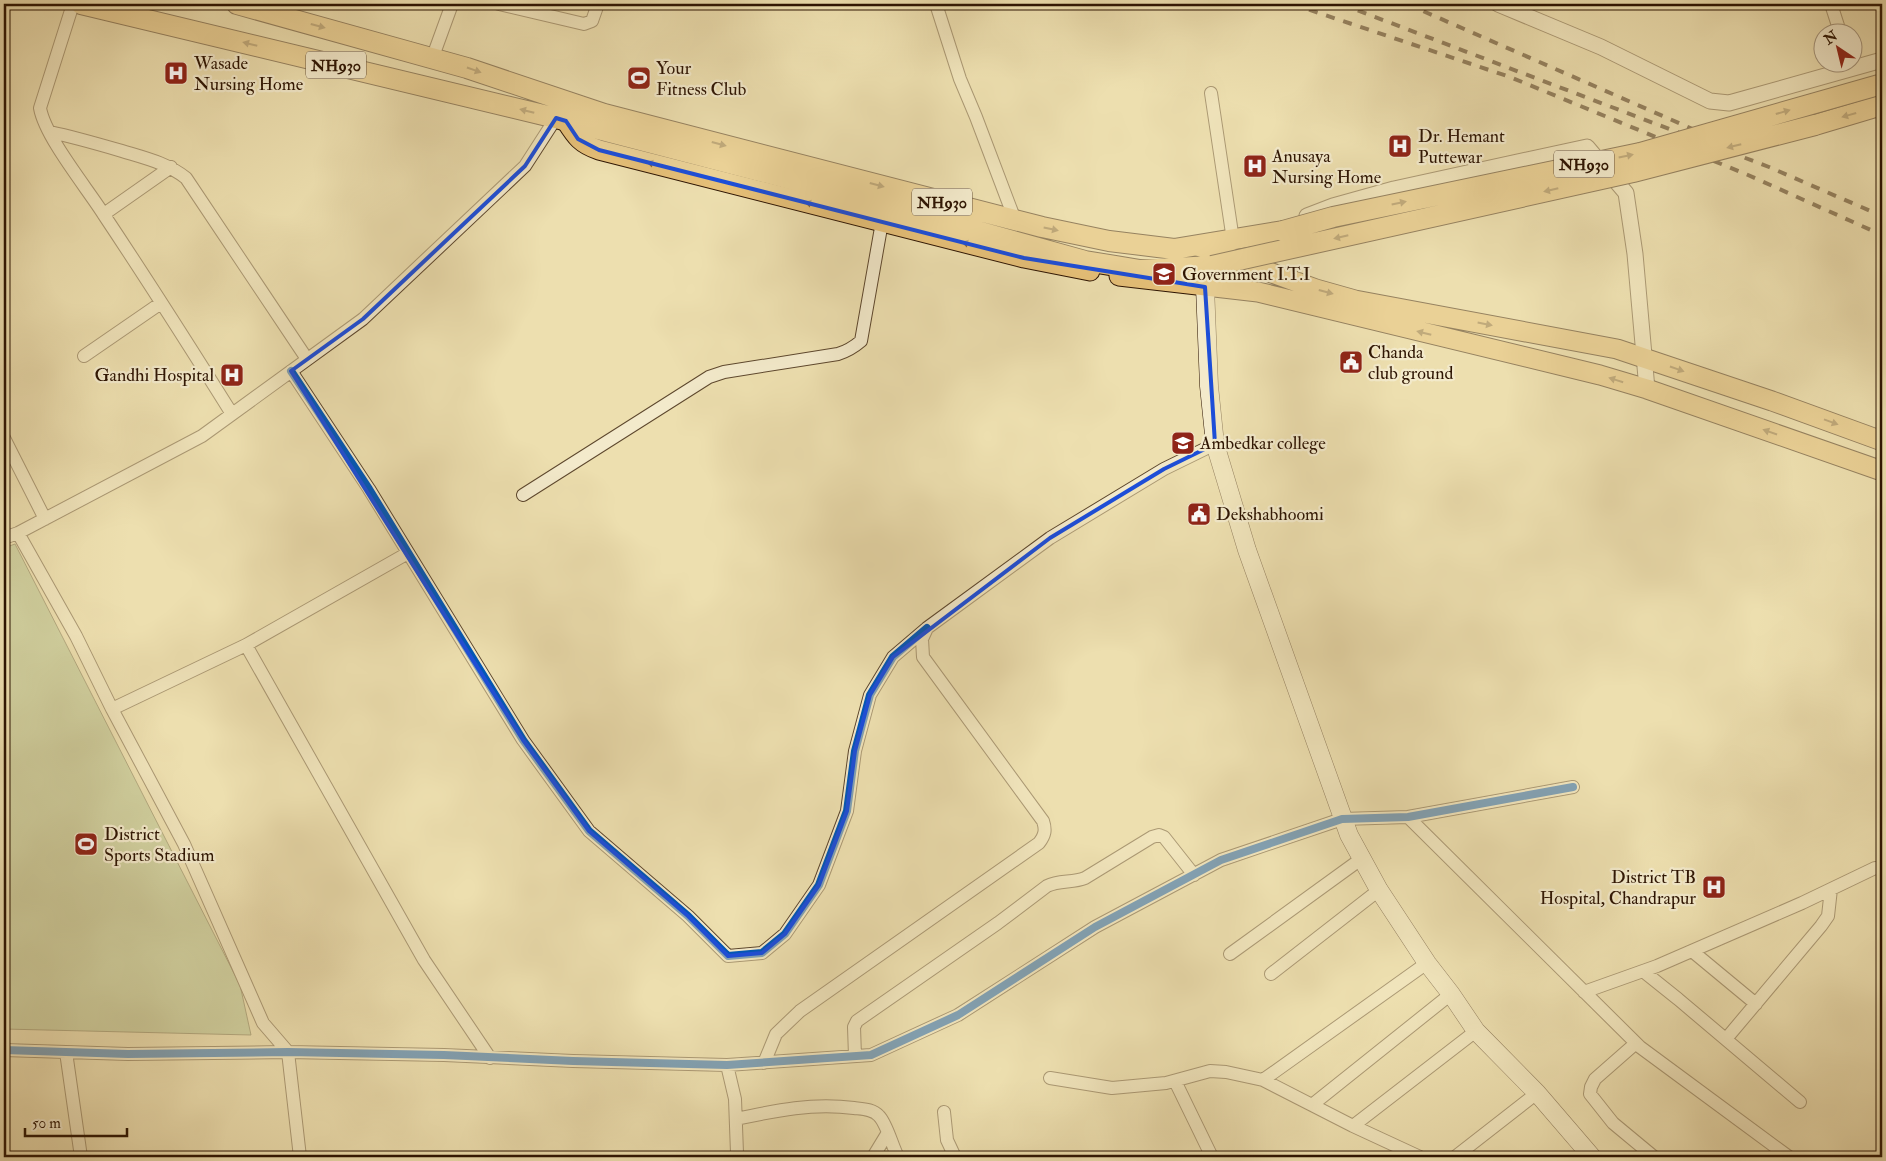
<svg xmlns="http://www.w3.org/2000/svg" width="1886" height="1161" viewBox="0 0 1886 1161" font-family="'IM FELL Double Pica',serif">
<style>
.green{fill:#b2c390;stroke:#706c49}
.lines{fill:none;stroke-linecap:round;stroke-linejoin:round}
.minor-casing{stroke:#5d472d;stroke-width:14}
.tertiary-casing{stroke:#5d472d;stroke-width:17}
.secondary-casing{stroke:#2d1402;stroke-width:19}
.primary-casing{stroke:#2d1402;stroke-width:21}
.trunk-casing{stroke:#2d1402;stroke-width:22}
.minor{stroke:#f3eacb;stroke-width:12}
.tertiary{stroke:#f3eacb;stroke-width:15}
.secondary{stroke:#f3eacb;stroke-width:18}
.primary{stroke:#e6c078;stroke-width:19}
.trunk{stroke:#e6c078;stroke-width:20}
.rail{stroke:#2d1402;stroke-width:4;stroke-dasharray:9 9;stroke-linecap:butt}
.trunk-bridge-casing{stroke:#2d1402;stroke-width:22;stroke-linecap:butt}
.trunk-bridge{stroke:#e6c078;stroke-width:20}
.cycleway-casing{stroke:#f3eacb;stroke-width:11}
.cycleway{stroke:#0057b8;stroke-width:8}
.oneway{fill:#8a6a3d}
.marked{fill:none;stroke:#1d4ed8;stroke-width:4;stroke-linejoin:round}
.labels{text-anchor:middle;stroke-width:4.5;stroke-linejoin:round;paint-order:stroke}
.shield{fill:#f3eacb;stroke:#68543e;stroke-width:1}
.shield-label{font-size:16px;font-weight:bold;fill:#2d1402}
.poi-label{font-size:18px;fill:#2d1402;stroke:#f3eacb;text-anchor:start}
</style>
<rect width="100%" height="100%" fill="#eddfaf"/>
<filter id="stains"><feTurbulence type="fractalNoise" baseFrequency=".004" numOctaves="4"/><feColorMatrix values="0 0 0 0 .2 0 0 0 0 .09 0 0 0 0 .02 0 0 0 .5 -.17"/></filter>
<radialGradient id="worn" r=".72"><stop offset=".6" stop-color="#630" stop-opacity="0"/><stop offset="1" stop-color="#630" stop-opacity=".3"/></radialGradient>
<path class="green" d="M15,544l225,441 11,50 -247,-6v-481z"/>
<g class="lines">
<g class="minor-casing">
<path id="minor" d="M73,4l-33,104c5,29 47,80 64,107 44,66 86,132 128,199
M499,4l85,20 8,-3 6,-17
M936,4l24,75 16,38 39,103
M1831,4l9,28
M432,59l20,-55
M1211,93l22,147
M50,132c24,5 48,12 72,19 23,7 45,12 64,27l121,181
M104,214l67,-47
M84,356l77,-53
M291,371l78,118 154,251 66,91 99,85 40,40 34,-3 23,-19 34,-49 28,-74 8,-60 15,-56 23,-38 34,-29
M4,438l41,81
M523,495l186,-118 15,-5 114,-18c10,-3 16,-7 23,-13l21,-119
M18,533l58,103 36,73 72,135 79,179 25,29 12,105
M4,538l14,-5 184,-97 161,-117 162,-153 31,-48
M246,645l178,315 66,98
M112,709l134,-64 162,-92
M1408,817l232,230 149,110
M1692,951l64,53
M1230,954l131,-95
M1643,971l35,28 122,103
M1271,974l108,-84
M1584,992l73,-26 145,-63 73,-35
M1726,1039l95,-113 7,-10 3,-27
M1636,1043l-41,36 -4,8 -1,7 23,29 41,34
M4,1050l124,4 160,-2 156,3 129,6 154,4 144,-10 87,-40 137,-88 126,-67 121,-41 66,-2 165,-30
M66,1052l15,105
M855,1056l-1,-29 3,-6 141,-98 49,-37c12,-6 26,-3 38,-8l67,-41 7,-2 5,2 30,38
M764,1063l12,-29 24,-23 239,-168c6,-8 7,-13 4,-22l-120,-164 -1,-18 5,-11 123,-90 114,-69 51,-25
M727,1065l8,34 2,54 3,4
M1050,1078l62,10 54,-5 44,-12 16,1 37,8 90,46 67,31
M1263,1080l164,-117
M1175,1081l37,76
M1312,1105l139,-111
M944,1112l3,28 8,17
M736,1119c42,-9 76,-16 118,-11 9,1 19,1 25,8 8,8 13,30 19,41
M1353,1126l123,-95
M873,1157l14,-23
M1455,1157l82,-64"/>
</g>
<g class="tertiary-casing">
<path id="tertiary" d="M1498,4l103,43 109,54 19,2 18,-5 135,-38
M1307,216l26,-10 61,-17 193,-42 39,46 9,61 12,135"/>
</g>
<g class="secondary-casing">
<path id="secondary" d="M1205,287l4,99 6,58 32,106 102,285 30,55 48,73 24,31 25,37 61,62 55,64"/>
</g>
<g class="primary-casing">
<path id="primary" d="M566,121c10,16 15,23 33,29l425,108 66,13
M1198,246l118,43 39,11 262,49 155,52 110,40
M1119,276l139,16 342,83 47,14 235,82"/>
</g>
<g class="trunk-casing">
<path id="trunk" d="M81,4l475,114 227,59 302,84 55,9 72,-4
M237,4l230,64 137,46 438,113 67,14 65,8 109,-18
M1815,125l67,-20"/>
</g>
<use href="#minor" class="minor"/>
<use href="#tertiary" class="tertiary"/>
<use href="#secondary" class="secondary"/>
<use href="#primary" class="primary"/>
<use href="#trunk" class="trunk"/>
<path class="rail" d="M1292,4l218,73 238,98 134,60
M1341,4l428,163 113,49
M1407,4l322,141"/>
<g class="trunk-bridge-casing">
<path id="trunk-bridge" d="M1283,231l50,-14 307,-64 242,-69
M1212,266l421,-94 182,-47"/>
</g>
<use href="#trunk-bridge" class="trunk-bridge"/>
<g class="cycleway-casing">
<path id="cycleway" d="M291,371l78,118 154,251 66,91 99,85 40,40 34,-3 23,-19 34,-49 28,-74 8,-60 15,-56 23,-38 34,-29
M4,1050l124,4 160,-2 156,3 129,6 154,4 144,-10 87,-40 137,-88 126,-67 121,-41 66,-2 165,-30"/>
</g>
<use href="#cycleway" class="cycleway"/>
</g>
<defs><path id="oneway-solid" d="M-6-.8H1V-3.2L6.5 0L1 3.2V.8H-6Z" transform="scale(1.25)"/></defs>
<g class="oneway">
<use href="#oneway-solid" transform="translate(318 26) rotate(15)"/>
<use href="#oneway-solid" transform="translate(250 44) rotate(-166)"/>
<use href="#oneway-solid" transform="translate(474 70) rotate(19)"/>
<use href="#oneway-solid" transform="translate(527 111) rotate(-166)"/>
<use href="#oneway-solid" transform="translate(1783 112) rotate(-16)"/>
<use href="#oneway-solid" transform="translate(1849 115) rotate(164)"/>
<use href="#oneway-solid" transform="translate(719 144) rotate(15)"/>
<use href="#oneway-solid" transform="translate(1734 146) rotate(166)"/>
<use href="#oneway-solid" transform="translate(1626 156) rotate(-12)"/>
<use href="#oneway-solid" transform="translate(654 164) rotate(-166)"/>
<use href="#oneway-solid" transform="translate(877 185) rotate(15)"/>
<use href="#oneway-solid" transform="translate(1551 190) rotate(167)"/>
<use href="#oneway-solid" transform="translate(1399 203) rotate(-12)"/>
<use href="#oneway-solid" transform="translate(812 204) rotate(-166)"/>
<use href="#oneway-solid" transform="translate(1051 229) rotate(12)"/>
<use href="#oneway-solid" transform="translate(1341 237) rotate(167)"/>
<use href="#oneway-solid" transform="translate(969 244) rotate(-166)"/>
<use href="#oneway-solid" transform="translate(1326 292) rotate(15)"/>
<use href="#oneway-solid" transform="translate(1485 324) rotate(11)"/>
<use href="#oneway-solid" transform="translate(1424 333) rotate(-166)"/>
<use href="#oneway-solid" transform="translate(1677 369) rotate(19)"/>
<use href="#oneway-solid" transform="translate(1616 380) rotate(-163)"/>
<use href="#oneway-solid" transform="translate(1831 422) rotate(20)"/>
<use href="#oneway-solid" transform="translate(1770 432) rotate(-161)"/>
</g>
<path d="M0 0H1886V1161H0ZM556,118l10,3 12,18 21,11 425,108 181,29 10,157 -51,25 -114,69 -157,119 -23,38 -15,56 -8,60 -28,74 -34,49 -23,19 -34,3 -40,-40 -99,-85 -66,-91 -232,-369 72,-52 162,-153z" fill="#eddfaf" fill-opacity=".55" fill-rule="evenodd"/>
<path class="marked" d="M556,118l10,3 12,18 21,11 425,108 181,29 10,157 -51,25 -114,69 -157,119 -23,38 -15,56 -8,60 -28,74 -34,49 -23,19 -34,3 -40,-40 -99,-85 -66,-91 -232,-369 72,-52 162,-153z"/>
<defs>
<g id="hospital-square" transform="scale(1.25)"><rect x="-9" y="-9" width="18" height="18" rx="4" fill="#8f2418" stroke="#f3eacb"/><path d="M-5-5h3v3.5h4V-5h3V5h-3V1.5h-4V5h-3Z" fill="#fff"/></g>
<g id="stadium-square" transform="scale(1.25)"><rect x="-9" y="-9" width="18" height="18" rx="4" fill="#8f2418" stroke="#f3eacb"/><path d="M0-5a6.5 5 0 1 0 0 10a6.5 5 0 1 0 0-10ZM-3.5-1.8h7v3.6h-7Z" fill="#fff"/></g>
<g id="school-square" transform="scale(1.25)"><rect x="-9" y="-9" width="18" height="18" rx="4" fill="#8f2418" stroke="#f3eacb"/><path d="M0-5L7-2L0 1L-7-2ZM-4 1L0 2.5L4 1V4Q0 6-4 4Z" fill="#fff"/></g>
<g id="civic-square" transform="scale(1.25)"><rect x="-9" y="-9" width="18" height="18" rx="4" fill="#8f2418" stroke="#f3eacb"/><path d="M-.6-6.5H3V-4.5H.6V-3L4-1V1h2V6H-6V1h2V-1L-.6-3ZM-1.2 2.5V6h2.4V2.5Z" fill="#fff"/></g>
</defs>
<g fill-rule="evenodd">
<use href="#hospital-square" x="176" y="73"/>
<use href="#stadium-square" x="639" y="78"/>
<use href="#hospital-square" x="1400" y="146"/>
<use href="#hospital-square" x="1255" y="166"/>
<use href="#school-square" x="1164" y="274"/>
<use href="#civic-square" x="1351" y="362"/>
<use href="#hospital-square" x="232" y="375"/>
<use href="#school-square" x="1183" y="443"/>
<use href="#civic-square" x="1199" y="514"/>
<use href="#stadium-square" x="86" y="844"/>
<use href="#hospital-square" x="1714" y="887"/>
</g>
<g class="labels">
<g class="shield">
<rect x="306" y="51.5" width="60" height="27" rx="4"/>
<rect x="1554" y="150.5" width="60" height="27" rx="4"/>
<rect x="912" y="188.5" width="60" height="27" rx="4"/>
</g>
<g class="shield-label">
<text x="336" y="71">NH930</text>
<text x="1584" y="170">NH930</text>
<text x="942" y="208">NH930</text>
</g>
<g class="poi-label">
<text x="194" y="69">Wasade<tspan x="194" dy="21">Nursing Home</tspan></text>
<text x="656" y="74">Your<tspan x="656" dy="21">Fitness Club</tspan></text>
<text x="1418" y="142">Dr. Hemant<tspan x="1418" dy="21">Puttewar</tspan></text>
<text x="1272" y="162">Anusaya<tspan x="1272" dy="21">Nursing Home</tspan></text>
<text x="1182" y="280">Government I.T.I</text>
<text x="1368" y="358">Chanda<tspan x="1368" dy="21">club ground</tspan></text>
<text x="214" y="381" text-anchor="end">Gandhi Hospital</text>
<text x="1200" y="449">Ambedkar college</text>
<text x="1216" y="520">Dekshabhoomi</text>
<text x="104" y="840">District<tspan x="104" dy="21">Sports Stadium</tspan></text>
<text x="1696" y="883" text-anchor="end">District TB<tspan x="1696" dy="21">Hospital, Chandrapur</tspan></text>
</g>
</g>
<rect width="1886" height="1161" fill="none" stroke="#eddfaf" stroke-width="20"/>
<rect x="5" y="5" width="1876" height="1151" fill="none" stroke="#2d1402" stroke-width="2.5"/>
<rect x="10" y="10" width="1866" height="1141" fill="none" stroke="#2d1402"/>
<g transform="translate(1838 48) rotate(325)"><circle r="24" fill="#f3eacb" stroke="#a4947b"/>
<path d="M0-4L9 19L0 12L-9 19Z" fill="#8f2418"/>
<text y="-8" font-size="14" font-weight="bold" text-anchor="middle" fill="#2d1402">N</text>
</g>
<path d="M25 1128v8h102v-8" fill="none" stroke="#2d1402" stroke-width="2.5"/>
<text x="32" y="1128" font-size="15" fill="#2d1402" stroke="#f3eacb" stroke-width="4" paint-order="stroke">50 m</text>
<rect width="100%" height="100%" filter="url(#stains)"/>
<rect width="100%" height="100%" fill="url(#worn)"/>
</svg>
